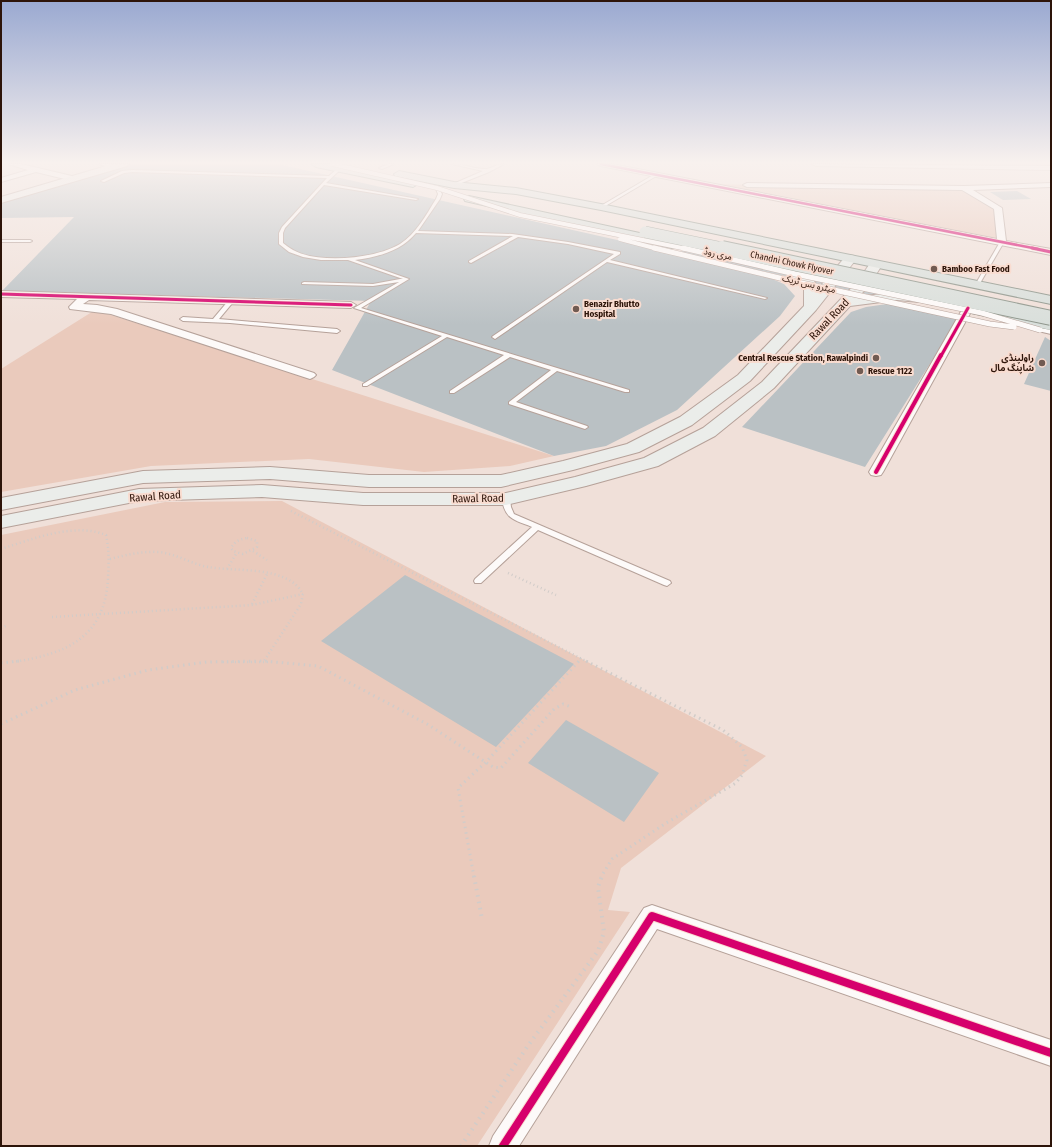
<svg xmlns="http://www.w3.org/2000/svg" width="1052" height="1147" viewBox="0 0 1052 1147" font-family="'Fira Sans Condensed','Noto Sans Arabic',sans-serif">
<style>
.green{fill:#eacabc}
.building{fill:#bac1c4}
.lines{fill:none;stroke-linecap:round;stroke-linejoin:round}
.service-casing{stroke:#b5a199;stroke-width:2}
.minor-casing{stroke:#b5a199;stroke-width:2}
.secondary-casing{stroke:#b5a199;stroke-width:2}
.primary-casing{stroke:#8f968c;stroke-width:2}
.path-far2{stroke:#d1ccc9;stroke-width:2.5;stroke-dasharray:1 3;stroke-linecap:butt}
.path-far1{stroke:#d1ccc9;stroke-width:3;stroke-dasharray:1.5 4;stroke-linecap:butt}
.path{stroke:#d1ccc9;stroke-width:4;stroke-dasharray:1.5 5;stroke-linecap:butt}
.service{fill:#fdfaf9;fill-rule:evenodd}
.minor{fill:#fdfaf9;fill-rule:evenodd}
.secondary{fill:#ebedea;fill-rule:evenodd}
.primary{fill:#d9dfdb;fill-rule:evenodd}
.service-bridge-far1-casing{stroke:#b5a199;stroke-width:5;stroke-linecap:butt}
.service-bridge-casing{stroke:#b5a199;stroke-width:6;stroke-linecap:butt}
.primary-bridge-far1-casing{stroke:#8f968c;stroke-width:12;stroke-linecap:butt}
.primary-bridge-casing{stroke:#8f968c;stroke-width:16;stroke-linecap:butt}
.service-bridge-far1{stroke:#fdfaf9;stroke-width:4}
.service-bridge{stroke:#fdfaf9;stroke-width:5}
.primary-bridge-far1{stroke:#d9dfdb;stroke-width:11}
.primary-bridge{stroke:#d9dfdb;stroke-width:14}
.cycleway-far3-casing{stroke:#f9dcd0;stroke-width:3.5}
.cycleway-far2-casing{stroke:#f9dcd0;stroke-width:4.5}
.cycleway-far1-casing{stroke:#f9dcd0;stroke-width:6}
.cycleway-casing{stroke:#f9dcd0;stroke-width:10}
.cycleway-far3{stroke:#d6006c;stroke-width:2.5}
.cycleway-far2{stroke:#d6006c;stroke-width:3}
.cycleway-far1{stroke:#d6006c;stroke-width:4}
.cycleway{stroke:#d6006c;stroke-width:8}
.poi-dot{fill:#715b52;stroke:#f9dcd0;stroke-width:1.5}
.labels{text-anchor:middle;stroke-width:4;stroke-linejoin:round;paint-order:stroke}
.far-street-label{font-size:9px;fill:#2d1409;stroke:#f9dcd0}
.far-poi-label{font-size:9px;font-weight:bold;fill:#2d1409;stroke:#f9dcd0;text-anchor:start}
.street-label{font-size:11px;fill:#2d1409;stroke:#f9dcd0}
</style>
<rect width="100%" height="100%" fill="#f0e0d9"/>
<path class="green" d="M705,184l259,4 34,20 4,34z
M95,310l459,146 -44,10 -86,6 -115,-13 -158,7 -150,26v-123z
M282,501l484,255 -145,112 -13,42 22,2 -153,234h-476v-611l164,-33z"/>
<path class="building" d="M130,164h148l433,97 49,13 24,10 11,12 -15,20 -103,94 -71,36 -52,10 -222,-86 39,-69 -369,-10 72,-74 -73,1v-17z
M1017,191l14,8 -28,1 -13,-8z
M684,250l204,44 -3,4 -205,-45z
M901,302l59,14 -95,151 -123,-40 109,-115 15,-5z
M1045,337l6,4v50l-27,-7z
M405,575l169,89 -78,83 -175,-106z
M566,720l93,53 -35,49 -96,-59z"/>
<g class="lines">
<g class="service-casing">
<path id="service" d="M389,164h5l-12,5 -3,-1z
M452,164c11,0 22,5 33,5 6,0 12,-5 19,-5l-15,8 -35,14 -1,-2 30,-13z
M338,168l3,1 -15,14 92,16 -2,1 -92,-15 -39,43 -2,5v10c3,2 6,5 10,7 25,14 82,9 107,-6 16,-10 26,-29 36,-45l2,-5 -2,-5 2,-1 4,6 -2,5 -22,32 94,3 56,8 52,10v2l-10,6 157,38 -2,1 -158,-37 -112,77 -3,-2 1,-1 121,-82 -46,-10 -50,-7 -47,26 -2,-1v-1l44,-25 -97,-3c-15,18 -38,24 -61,27l54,19 -48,29 268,82v2h-4l-68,-21 -41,31 71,24 1,1 -3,2 -76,-25v-2l42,-32 -41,-13 -56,36h-4v-2l54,-36 -57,-18 -80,49h-4v-2l79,-48 -88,-28 45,-26 -26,4 -71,-2v-1l2,-1 69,2 27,-5h3l-55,-19h-27l-18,-3 -14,-5 -10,-8v-11l3,-6 45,-49 -195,-6 -8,1 -20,9 -3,-1 21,-10 10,-1 197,6z
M655,174l3,1 -56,33 -3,-1z
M1,240h29l2,1 -2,1h-29z
M1002,241l2,1 -25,43 -4,1v-1l25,-43z
M231,299l3,2 -15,18 118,10 3,2 -3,2 -107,-10 -47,-2 -3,-2 3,-2 30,2 16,-19z
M1040,328l11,2v4l-13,-3 -1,-1z
M503,497h3l4,2 1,8 3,7 156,67 1,2 -4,3 -3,-1 -126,-55 -57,53h-6l-1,-2 1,-2 57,-52c-17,-7 -27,-7 -30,-28z"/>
</g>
<g class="minor-casing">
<path id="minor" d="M8,164h13l55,13 1,2 -4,2 -37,-9 -35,10v-4l27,-8z
M99,164h13l7,3 -4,2z
M597,164h15l385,75 -3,-30 -32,-19 -215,-3 -4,-2 4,-2 217,3 87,-3v4l-78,3 29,18 4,33 45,8v6l-450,-89z
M812,164l239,2v4l-235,-4z
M1,291l350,11 5,3 -5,3 -262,-8 -6,4 14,1 20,4 197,64 2,2 -2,2 -4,2 -199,-65 -41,-5 -1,-2 8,-8 -76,-2z
M968,305l5,3 -90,164 -2,3 -5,1 -5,-1 -2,-3 94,-164z
M652,905l399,135v26l-394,-137 -138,217h-30l4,-10 151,-228z"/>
</g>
<g class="secondary-casing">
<path id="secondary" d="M113,164h16l-2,2 -126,37v-6z
M850,255l4,1 2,3 -2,3 -38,48 -66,71 -58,44 -53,27 -66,18 -72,17h-132l-99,-8 -127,4 -142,27v-12l142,-27 127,-4 99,8h132l62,-14 64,-17 53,-27 58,-42 66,-69v-20l-19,-14 -1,-3 1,-3c10,-2 32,13 33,23l28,-33z
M876,261l5,1 1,3 -14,22 -10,10 39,-5 28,3 2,3 -2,3 -5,1 -23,-2 -47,6 -76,82 -59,48 -57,30 -72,20 -80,19h-143l-101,-8 -123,4 -138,27v-12l138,-27 123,-4 101,8h143l69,-16 69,-19 59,-30 59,-46 96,-101 13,-19z"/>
</g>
<g class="primary-casing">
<path id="primary" d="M311,164h19l83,17 5,3 -5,3 -97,-20z
M399,171l55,11 62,6 85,16 450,92v8l-450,-94 -85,-16 -62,-6 -59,-12 -1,-2z
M469,196l203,44 4,1 2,3 -2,3 -4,1 -207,-47 -1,-2z
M866,281l74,17 2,3 -2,3 -5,1 -74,-17 -2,-3 2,-3z
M967,304l84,18v8l-89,-19 -2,-3 2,-3z"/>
</g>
<path class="path-far2" d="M291,511l297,151
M247,538l10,3v6l-14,7 -10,-3 -2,-3c4,-7 9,-9 16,-10z
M1,549c32,-10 73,-27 105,-14 3,14 3,28 2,43 -3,60 -42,76 -95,84
M253,551l14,9
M110,559c16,-4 32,-8 48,-7 17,1 33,12 50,15 27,5 80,-2 95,27l-2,10 -37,57
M227,569l9,-15
M508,573l48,22
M252,604l16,-32
M52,617l200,-12 51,-11
M1,628l7,-3
M223,662h49
M578,662l3,-4"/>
<path class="path-far1" d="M586,661l137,69 7,6 12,11 5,13 -5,15 -6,8 -70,40 -54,36 -11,18
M1,663l19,-2
M1,724l74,-34 73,-20 59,-8 57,-1 54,5 109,58 66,43 8,1 53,-59 9,-5 8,3
M474,877l-16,-89 28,-26 93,-101"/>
<path class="path" d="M474,876l8,43
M461,1146l66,-99 71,-96 6,-19 -6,-45 4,-11"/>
<use href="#service" class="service"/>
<use href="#minor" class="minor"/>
<use href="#secondary" class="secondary"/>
<use href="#primary" class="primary"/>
<g class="service-bridge-far1-casing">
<path id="service-bridge-far1" d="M332,164l105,24 83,27 167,34
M620,239l38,10"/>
</g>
<g class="service-bridge-casing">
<path id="service-bridge" d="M654,248l134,32 202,44 24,3
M683,248l112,26 187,39 58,17"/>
</g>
<g class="primary-bridge-far1-casing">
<path id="primary-bridge-far1" d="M645,232l82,17"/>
</g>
<g class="primary-bridge-casing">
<path id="primary-bridge" d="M722,248l329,70"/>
</g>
<use href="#service-bridge-far1" class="service-bridge-far1"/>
<use href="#service-bridge" class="service-bridge"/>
<use href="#primary-bridge-far1" class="primary-bridge-far1"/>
<use href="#primary-bridge" class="primary-bridge"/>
<g class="cycleway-far3-casing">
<path id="cycleway-far3" d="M601,164l437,85"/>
</g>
<g class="cycleway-far2-casing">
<path id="cycleway-far2" d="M1032,248l19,4
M1,294l350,11
M941,356l27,-48"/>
</g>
<g class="cycleway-far1-casing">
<path id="cycleway-far1" d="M876,472l65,-117"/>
</g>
<g class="cycleway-casing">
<path id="cycleway" d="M503,1146l149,-230 399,137"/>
</g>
<use href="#cycleway-far3" class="cycleway-far3"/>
<use href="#cycleway-far2" class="cycleway-far2"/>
<use href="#cycleway-far1" class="cycleway-far1"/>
<use href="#cycleway" class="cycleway"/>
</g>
<linearGradient id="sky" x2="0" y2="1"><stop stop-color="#9aa9d1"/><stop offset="0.5" stop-color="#f8f1ee"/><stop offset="1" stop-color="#f8f1ee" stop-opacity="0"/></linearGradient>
<rect width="1052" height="325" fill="url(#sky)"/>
<g class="poi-dot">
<circle cx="934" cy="269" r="4"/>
<circle cx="576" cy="309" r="4"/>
<circle cx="876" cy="358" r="4"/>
<circle cx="1042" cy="363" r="4"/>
<circle cx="860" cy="371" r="4"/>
</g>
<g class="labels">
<g class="far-street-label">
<text transform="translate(718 254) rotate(12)" y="3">مری روڈ</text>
<text transform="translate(792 263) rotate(12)" y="3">Chandni Chowk Flyover</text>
<text transform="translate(809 284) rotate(13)" y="3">میٹرو بس ٹریک</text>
</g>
<g class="far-poi-label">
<text x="942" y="272">Bamboo Fast Food</text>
<text x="584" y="307">Benazir Bhutto<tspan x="584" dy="10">Hospital</tspan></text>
<text x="868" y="361" text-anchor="end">Central Rescue Station, Rawalpindi</text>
<text x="1034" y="361" text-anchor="end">راولپنڈی<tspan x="1034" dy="10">شاپنگ مال</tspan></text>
<text x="868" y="374">Rescue 1122</text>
</g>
<g class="street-label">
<text transform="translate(829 319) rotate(-46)" y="4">Rawal Road</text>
<text transform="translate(155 496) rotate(-4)" y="4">Rawal Road</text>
<text transform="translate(478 498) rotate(-1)" y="4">Rawal Road</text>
</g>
</g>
<rect width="1052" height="1147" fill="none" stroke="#2d1409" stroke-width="4"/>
</svg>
